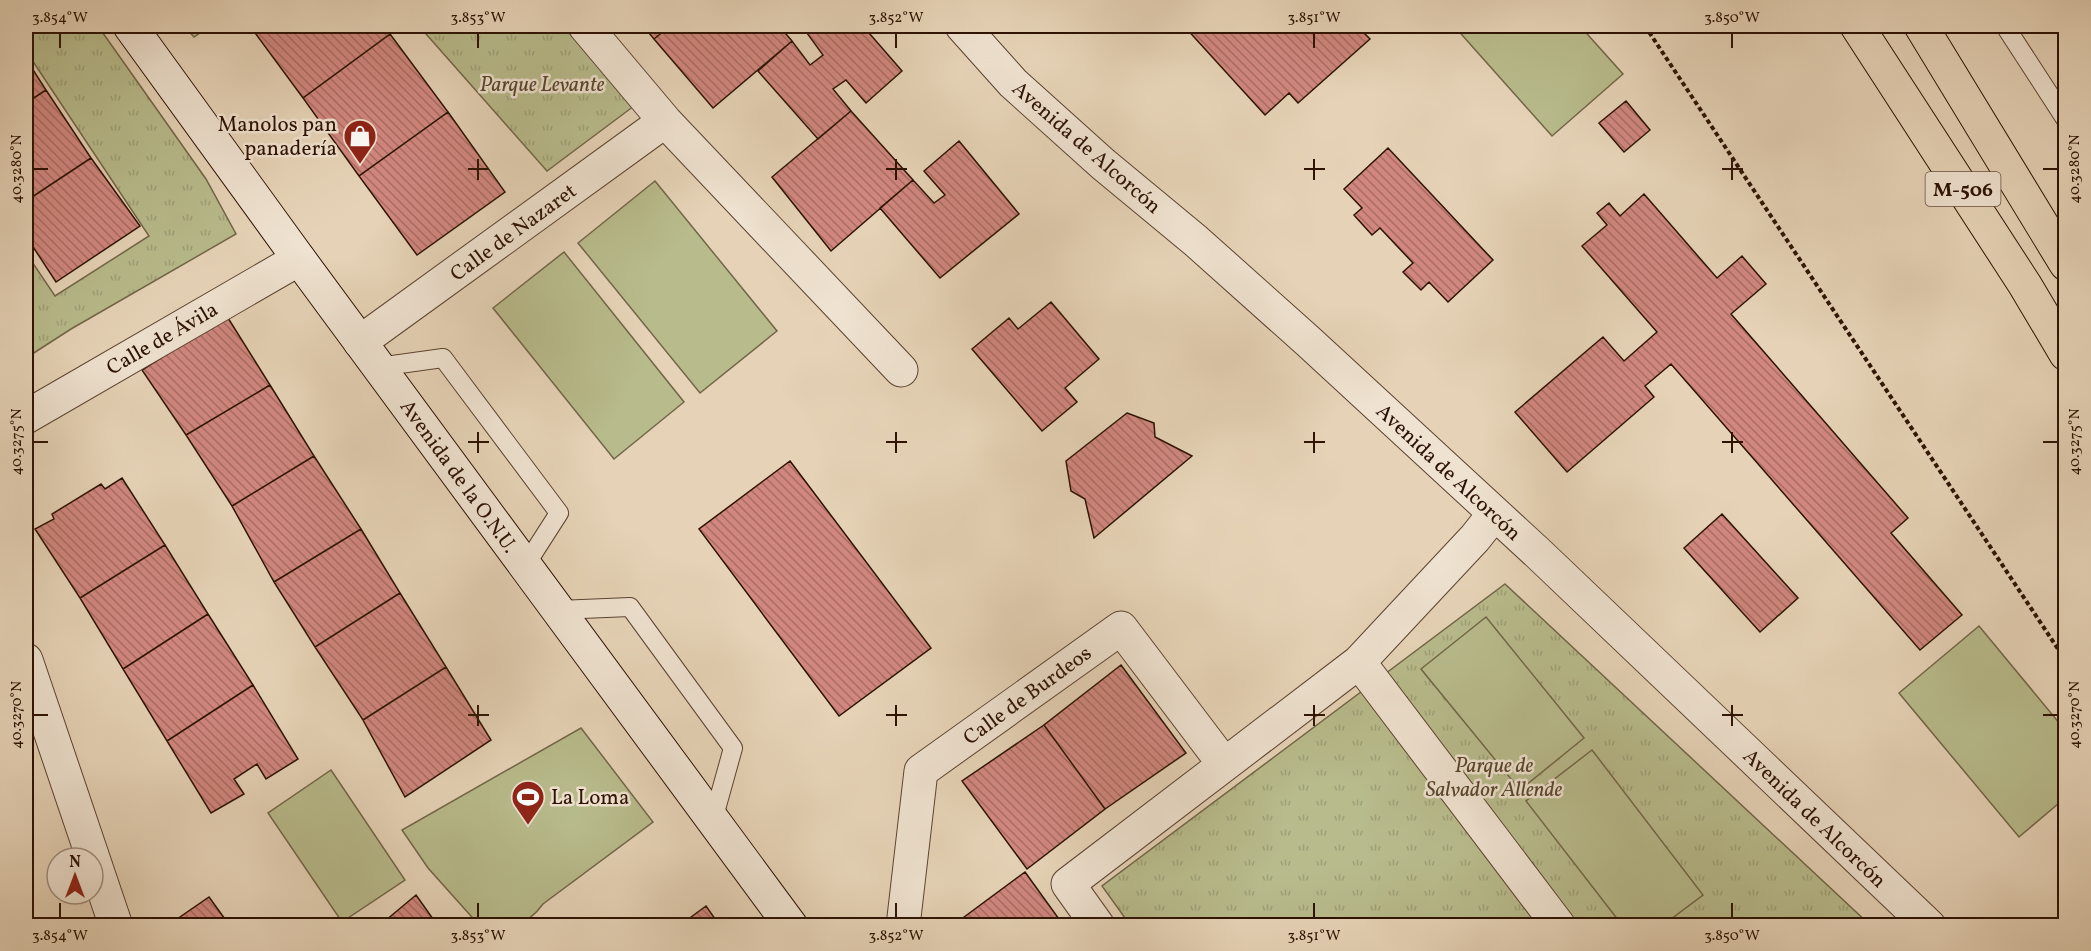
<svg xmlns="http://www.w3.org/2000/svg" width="2091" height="951" viewBox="0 0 2091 951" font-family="Vollkorn,serif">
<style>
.park{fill:url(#park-tufts);stroke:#726648;stroke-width:1.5}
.garden{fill:#b8bb8c;stroke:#726648;stroke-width:1.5}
.building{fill:url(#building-back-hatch);stroke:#2d1203;stroke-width:1.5}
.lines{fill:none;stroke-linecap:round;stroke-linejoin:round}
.lane-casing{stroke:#5b4230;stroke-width:20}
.street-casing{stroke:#5b4230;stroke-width:35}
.secondary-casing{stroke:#2d1203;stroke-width:35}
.highway-casing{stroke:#2d1203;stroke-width:35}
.path{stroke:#2d1203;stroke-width:4;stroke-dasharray:4.5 3;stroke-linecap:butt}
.lane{stroke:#efe2d0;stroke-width:18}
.street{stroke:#efe2d0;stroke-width:33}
.secondary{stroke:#efe2d0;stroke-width:33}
.highway{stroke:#e6d3b7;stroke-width:33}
.ticks{fill:none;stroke:#2d1203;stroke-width:2}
.labels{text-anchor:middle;stroke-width:5;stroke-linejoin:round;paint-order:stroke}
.shield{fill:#efe2d0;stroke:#675040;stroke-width:1.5}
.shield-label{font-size:20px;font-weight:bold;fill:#2d1203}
.park-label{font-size:21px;font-style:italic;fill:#57452c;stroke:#efe2d0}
.poi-label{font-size:21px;fill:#2d1203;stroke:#efe2d0;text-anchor:end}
.street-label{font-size:21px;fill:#2d1203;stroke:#efe2d0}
.neatline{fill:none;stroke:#2d1203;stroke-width:2}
.ticks-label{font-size:15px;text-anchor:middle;fill:#2d1203}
</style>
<defs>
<pattern id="park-tufts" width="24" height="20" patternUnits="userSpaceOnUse" patternTransform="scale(1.5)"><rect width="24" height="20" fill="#b8bb8c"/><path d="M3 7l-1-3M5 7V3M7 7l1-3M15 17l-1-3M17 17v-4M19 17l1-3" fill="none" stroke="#9ea077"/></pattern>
<pattern id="building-back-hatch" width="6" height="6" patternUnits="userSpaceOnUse" patternTransform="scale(1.5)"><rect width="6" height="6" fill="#d1877f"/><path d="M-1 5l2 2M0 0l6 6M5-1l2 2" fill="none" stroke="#aa6d66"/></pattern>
</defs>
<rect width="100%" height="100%" fill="#e6d3b7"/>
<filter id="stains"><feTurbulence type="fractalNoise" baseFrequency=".00333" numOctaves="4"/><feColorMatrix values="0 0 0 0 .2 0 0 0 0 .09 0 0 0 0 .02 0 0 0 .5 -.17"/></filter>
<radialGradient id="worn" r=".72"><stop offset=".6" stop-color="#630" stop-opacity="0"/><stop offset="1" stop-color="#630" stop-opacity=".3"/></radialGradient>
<path class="park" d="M26,26h72l108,153 30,55 -165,95 -45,29v-105l29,43 94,-60 -123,-185z
M184,26h26l-16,11z
M419,26h144l71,80 -87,65z
M1505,584l365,341h-740l-28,-39z"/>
<path class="garden" d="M1454,26h126l43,48 -71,62z
M655,181l122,150 -77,62 -122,-150z
M564,252l120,150 -70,57 -121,-151z
M1486,617l98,121 -64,52 -99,-121z
M1979,626l86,104v68l-46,39 -120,-144z
M581,728l72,94 -110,82c-19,26 -35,22 -64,21l-51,-57 -26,-38z
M1592,750l111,145 -40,30h-41l-96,-124z
M331,770l74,110 -63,42 -74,-109z"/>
<path class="building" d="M250,26h134l6,8 -87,64z
M643,26h27l-16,13z
M670,26h109l13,15 -79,67 -59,-69z
M808,26h55l39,45 -36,32 -20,-23 -13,9 18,22 -33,28 -60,-68 34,-30 18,24 13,-10 -19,-26z
M1184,26h173l13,13 -72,64 -9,-10 -24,22z
M390,34l58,78 -89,64 -56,-78z
M26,59l20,31 -20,13z
M46,90l45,68 -65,43v-98z
M1626,101l24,29 -26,22 -25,-29z
M851,111l62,69 -82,71 -59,-74z
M448,112l57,80 -88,63 -58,-79z
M959,141l60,73 -79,64 -60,-70 33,-28 21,23 11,-8 -21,-24z
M1388,148l105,112 -45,42 -19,-20 -8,8 -18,-18 10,-9 -33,-35 -8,7 -18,-20 8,-7 -18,-19z
M91,158l49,68 -84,56 -30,-46v-35z
M1644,194l73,84 25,-22 24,28 -35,30 177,204 -17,15 71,82 -42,35 -249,-286 -26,22 9,11 -87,75 -52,-60 88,-75 21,24 33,-29 -75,-86 25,-21 -10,-12 12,-10 11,13z
M1051,302l48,57 -34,29 12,14 -35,29 -70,-82 37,-31 9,11z
M228,318l42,67 -84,50 -44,-65 19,-12 -3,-5z
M270,385l44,71 -82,50 -46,-71z
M1127,413l27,10 1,14 37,19 -98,82 -9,-39 -14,-8 -5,-30z
M314,456l47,73 -87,53 -42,-76z
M790,461l141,187 -92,68 -140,-187z
M122,478l43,67 -85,53 -45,-69 19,-10 -2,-5 49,-30 4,5z
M1722,514l76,84 -38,34 -76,-84z
M361,529l39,64 -85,54 -41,-65z
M165,545l43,69 -85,55 -43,-71z
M400,593l46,74 -83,53 -48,-73z
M208,614l45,71 -86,56 -44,-72z
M1121,665l65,88 -81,56 -61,-84z
M446,667l45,73 -86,57 -42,-77z
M253,685l45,74 -32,20 -9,-15 -23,15 10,15 -33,19 -44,-72z
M1044,725l61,84 -78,60 -65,-88z
M1025,872l39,54h-112z
M416,895l22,31h-59z
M209,897l21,29h-63z
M706,906l14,20h-41z"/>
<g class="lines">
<g class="lane-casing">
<path id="lane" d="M2005,26l61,94
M378,367l65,-9 116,155 -34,53
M558,610l72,-3 103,141 -20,72"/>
</g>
<g class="street-casing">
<path id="street" d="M585,26l80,95 236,249
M962,26l51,57 90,81 93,77 113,101 231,213 389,371
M360,342l305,-221
M26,417l273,-158
M26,660l90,266
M1359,662l116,-124 19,-24
M903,926l18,-155 200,-143 103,136
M1098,926l-30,-42 291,-222 200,264"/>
</g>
<g class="secondary-casing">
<path id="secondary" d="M130,26l169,233 492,667"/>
</g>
<g class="highway-casing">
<path id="highway" d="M1857,26l168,259 41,69
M1921,26l145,238"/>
</g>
<path class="path" d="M1645,26l421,635"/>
<use href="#lane" class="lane"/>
<use href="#street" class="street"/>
<use href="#secondary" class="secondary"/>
<use href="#highway" class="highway"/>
</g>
<path class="ticks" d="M60,33v15M478,33v15M896,33v15M1314,33v15M1732,33v15M478,159v21M896,159v21M1314,159v21M1732,159v21M33,169h15M468,169h21M886,169h21M1304,169h21M1722,169h21M2043,169h15M478,432v21M896,432v21M1314,432v21M1732,432v21M33,442h15M468,442h21M886,442h21M1304,442h21M1722,442h21M2043,442h15M478,705v21M896,705v21M1314,705v21M1732,705v21M33,715h15M468,715h21M886,715h21M1304,715h21M1722,715h21M2043,715h15M60,903v15M478,903v15M896,903v15M1314,903v15M1732,903v15"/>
<defs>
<g id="shop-pin" transform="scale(1.725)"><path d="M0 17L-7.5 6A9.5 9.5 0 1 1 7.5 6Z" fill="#8f2418" stroke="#efe2d0"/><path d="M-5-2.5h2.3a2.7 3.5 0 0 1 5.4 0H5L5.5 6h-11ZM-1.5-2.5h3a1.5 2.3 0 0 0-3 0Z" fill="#fff"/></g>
<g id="stadium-pin" transform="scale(1.725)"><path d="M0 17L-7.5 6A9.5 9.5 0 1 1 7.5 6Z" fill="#8f2418" stroke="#efe2d0"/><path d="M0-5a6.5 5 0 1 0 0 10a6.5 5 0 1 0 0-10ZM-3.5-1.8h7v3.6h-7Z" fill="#fff"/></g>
</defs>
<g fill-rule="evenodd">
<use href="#shop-pin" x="360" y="136"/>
<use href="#stadium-pin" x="528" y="797"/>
</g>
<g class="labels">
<rect class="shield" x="1925.5" y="172" width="75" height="34" rx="4.5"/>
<g class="shield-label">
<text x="1963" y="196">M-506</text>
</g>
<g class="park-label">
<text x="542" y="91">Parque Levante</text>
<text x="1494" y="772">Parque de<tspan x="1494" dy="24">Salvador Allende</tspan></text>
</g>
<g class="poi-label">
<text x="337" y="131">Manolos pan<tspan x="337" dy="24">panadería</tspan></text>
<text x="551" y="804" text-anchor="start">La Loma</text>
</g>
<g class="street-label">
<text transform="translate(1087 147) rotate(41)" y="7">Avenida de Alcorcón</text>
<text transform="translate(513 232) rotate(-36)" y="7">Calle de Nazaret</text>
<text transform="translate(162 338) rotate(-30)" y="7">Calle de Ávila</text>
<text transform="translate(1449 472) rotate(43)" y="7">Avenida de Alcorcón</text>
<text transform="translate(459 476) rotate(54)" y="7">Avenida de la O.N.U.</text>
<text transform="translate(1027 695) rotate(-36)" y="7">Calle de Burdeos</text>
<text transform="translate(1815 818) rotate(44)" y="7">Avenida de Alcorcón</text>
</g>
</g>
<rect width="2091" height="951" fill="none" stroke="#e6d3b7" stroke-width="66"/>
<g transform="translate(75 876)"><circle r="28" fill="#efe2d0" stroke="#a18f7e" stroke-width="1.5"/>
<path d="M0-4.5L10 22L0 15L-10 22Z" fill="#8f2418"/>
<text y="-9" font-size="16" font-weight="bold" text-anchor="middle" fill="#2d1203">N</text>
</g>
<rect x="33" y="33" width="2025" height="885" class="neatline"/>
<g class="ticks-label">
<text x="60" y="22">3.854°W</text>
<text x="478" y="22">3.853°W</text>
<text x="896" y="22">3.852°W</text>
<text x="1314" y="22">3.851°W</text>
<text x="1732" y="22">3.850°W</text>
<text transform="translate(16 169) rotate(-90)" y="5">40.3280°N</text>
<text transform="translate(2074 169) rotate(-90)" y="5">40.3280°N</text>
<text transform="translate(16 442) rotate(-90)" y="5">40.3275°N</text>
<text transform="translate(2074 442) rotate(-90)" y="5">40.3275°N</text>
<text transform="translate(16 715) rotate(-90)" y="5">40.3270°N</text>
<text transform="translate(2074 715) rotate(-90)" y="5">40.3270°N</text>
<text x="60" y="940">3.854°W</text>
<text x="478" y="940">3.853°W</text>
<text x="896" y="940">3.852°W</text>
<text x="1314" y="940">3.851°W</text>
<text x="1732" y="940">3.850°W</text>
</g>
<rect width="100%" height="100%" filter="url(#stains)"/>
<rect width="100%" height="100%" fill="url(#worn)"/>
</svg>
